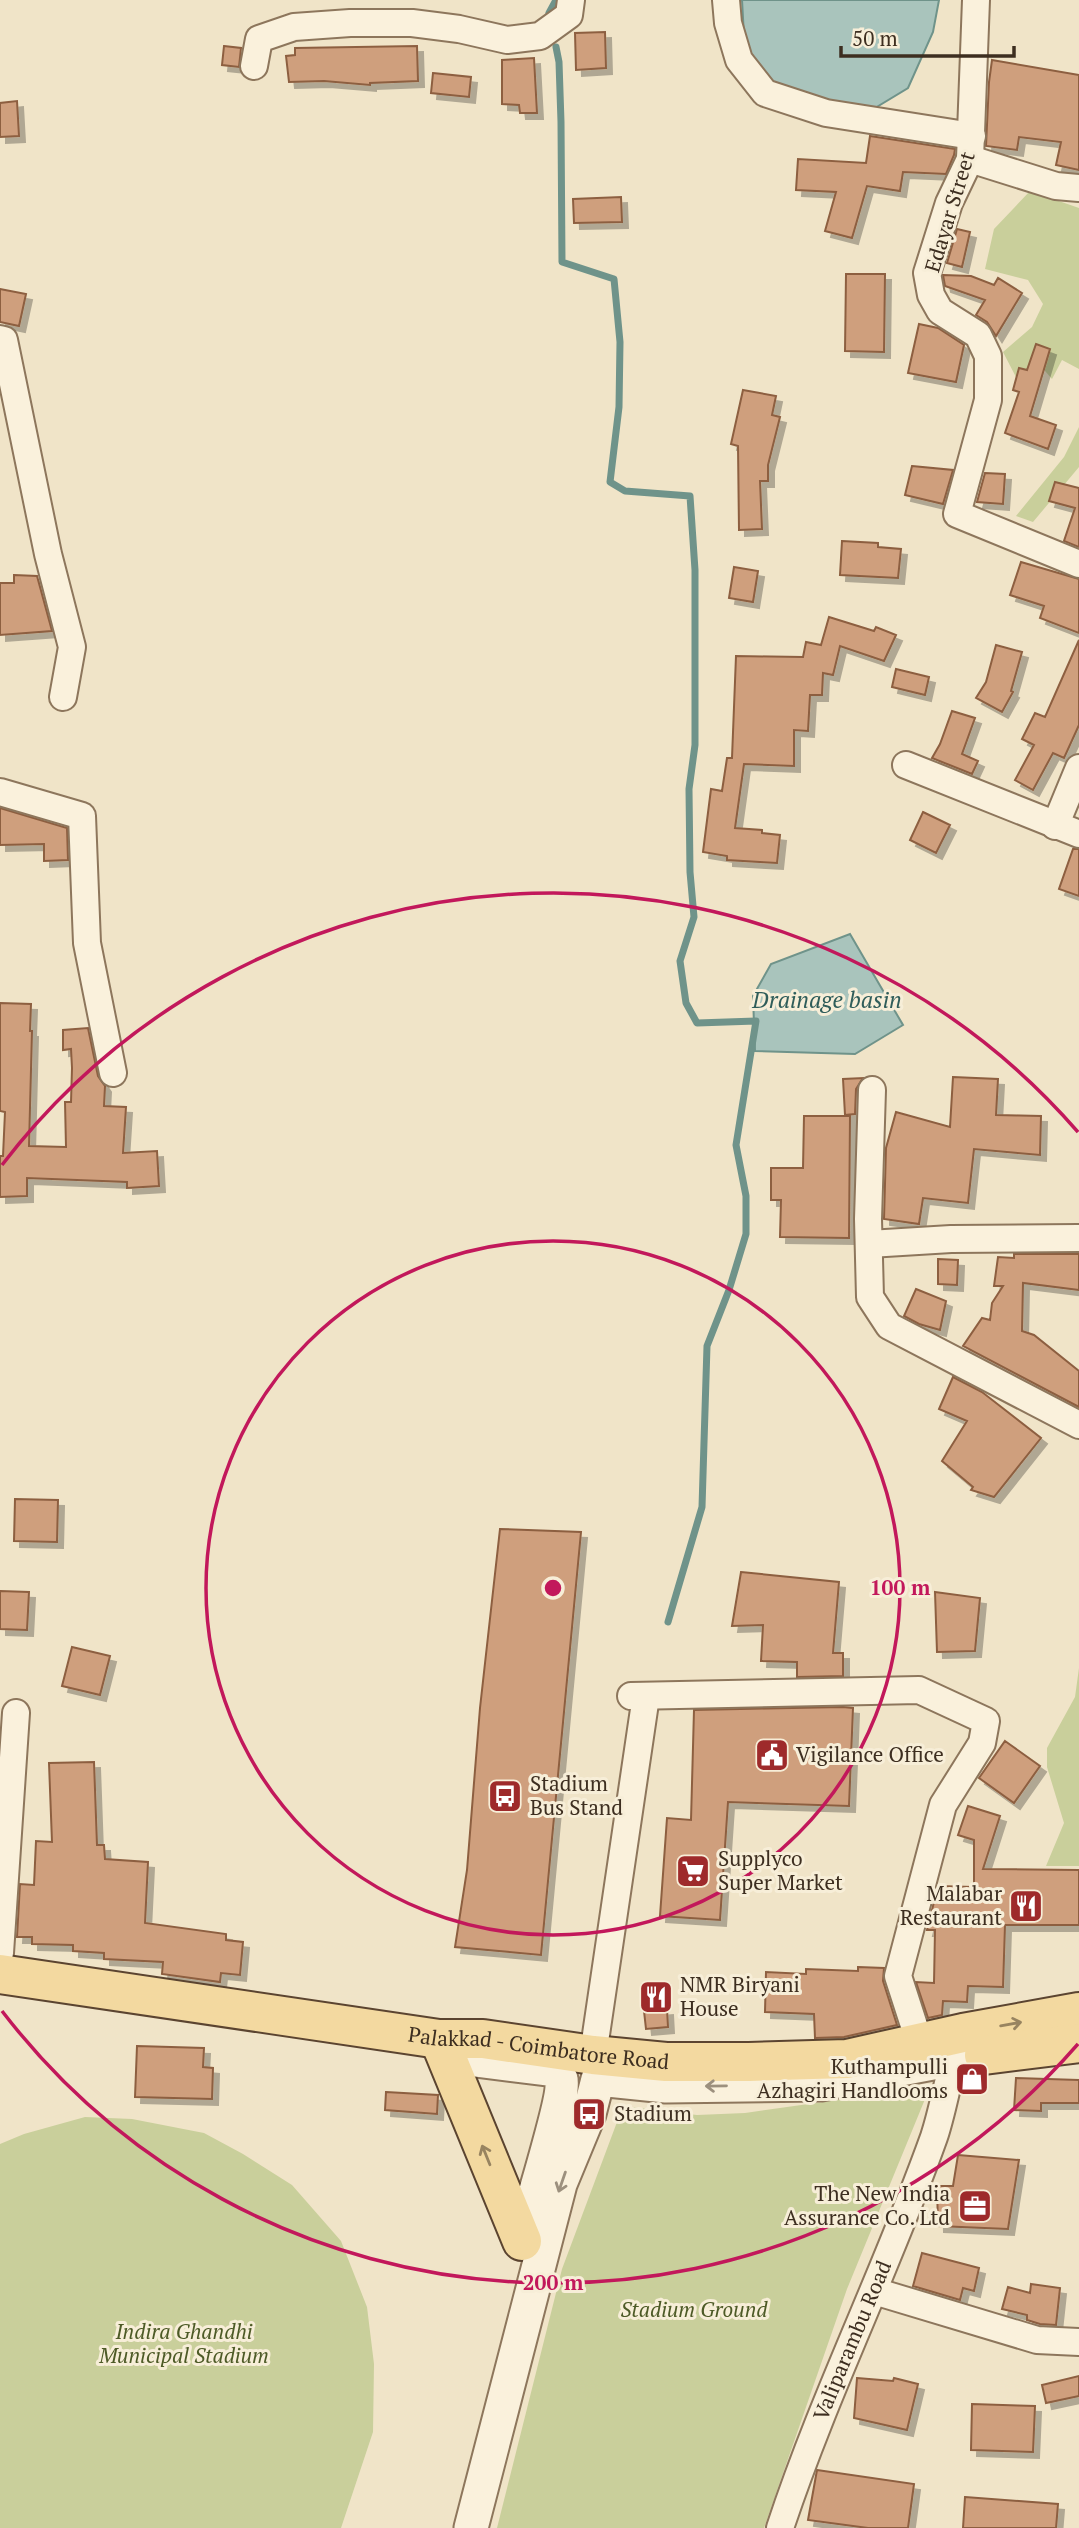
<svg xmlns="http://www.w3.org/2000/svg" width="1079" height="2528" viewBox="0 0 1079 2528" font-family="'PT Serif',serif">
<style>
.green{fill:#c9cf9b}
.water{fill:#a9c4bc;stroke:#6f938a;stroke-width:2}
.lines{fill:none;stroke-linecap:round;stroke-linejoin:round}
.stream{stroke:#6f938a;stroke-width:7}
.building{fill:#cf9f7d;stroke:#8d5f41;stroke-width:2;filter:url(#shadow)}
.minor-casing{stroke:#8d765c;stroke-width:30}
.tertiary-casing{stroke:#8d765c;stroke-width:37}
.primary-casing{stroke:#5b4430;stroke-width:42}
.minor{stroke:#faf1dc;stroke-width:26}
.tertiary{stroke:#faf1dc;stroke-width:33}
.primary{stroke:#f3d9a0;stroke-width:38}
.oneway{stroke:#988460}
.oneway2{stroke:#9c907e}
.ring{fill:none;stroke:#c2185b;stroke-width:3.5}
.labels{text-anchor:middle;stroke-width:6;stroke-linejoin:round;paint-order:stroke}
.street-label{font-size:21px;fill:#3d2e20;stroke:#f7eed8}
.poi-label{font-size:21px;fill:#3d2e20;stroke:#f7eed8;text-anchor:start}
.park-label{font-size:21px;font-style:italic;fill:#4d5a26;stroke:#f7eed8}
.water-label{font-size:23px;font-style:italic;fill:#2f5d5a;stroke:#f7eed8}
.centre{fill:#c2185b;stroke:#f7eed8;stroke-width:3.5}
.ring-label{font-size:21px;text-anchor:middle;font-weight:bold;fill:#c2185b;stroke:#f7eed8;stroke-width:6;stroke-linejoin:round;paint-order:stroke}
</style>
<defs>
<filter id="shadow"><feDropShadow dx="6" dy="6" stdDeviation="0" flood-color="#0004"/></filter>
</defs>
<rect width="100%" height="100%" fill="#f0e4c8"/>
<path class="green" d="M1030,191l49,17v161l-17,-9 -10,19 -13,-15 -21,17 -15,-29 29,-25 11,-23 -15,-24 -43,-11 9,-40z
M1079,427v40l-46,55 -17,-6 48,-59z
M1079,1668v198h-33l18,-43 -17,-56v-19l28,-51z
M930,2087l-83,202 -83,239h-267l65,-259 61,-163 74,9 48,-2z
M85,2117l47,2 72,14 39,21 49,31 49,56 26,66 7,57 -1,68 -32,96h-341v-384l24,-10z"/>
<path class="water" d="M742,0h197l-6,32 -25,56 -33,20 -43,-4 -50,-13 -28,-19 -10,-36z
M850,934l53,91 -48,29 -100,-3 -2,-55 18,-32z"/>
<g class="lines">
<path class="stream" d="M549,13l7,-13
M556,47l3,15 2,60 1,140 52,17 6,63 -1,65 -9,75 15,9 65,5 5,74v175l-6,44 1,83 4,45 -14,44 6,42 11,20 59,-2 -20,124 10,51v38l-17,56 -22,56 -5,161 -34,115"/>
</g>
<path class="building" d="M605,32l1,36 -30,2 -1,-37z
M224,46l17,2 -2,19 -17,-2z
M417,46l1,35 -48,2v2l-46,-4 -35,1 -3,-26 9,-1v-7z
M534,58l3,55h-17l-1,-8 -17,-1v-44z
M992,60l87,15v95l-23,-5 5,-23 -42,-5 -2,13 -31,-4 3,-64z
M433,73l38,4 -2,20 -38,-4z
M17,101l2,35 -19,1v-34z
M870,136l85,13 -1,6 -8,19 -43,-2 -3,19 -33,-5 -15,52 -27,-7 11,-39 -40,-2 2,-31 68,4z
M621,197l1,25 -48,1 -1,-24z
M957,229l13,3 -8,35 -15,-4z
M846,274h39l-1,78 -39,-1z
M943,275l28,1 23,9 4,-7 24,15 -26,43 -9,-14 -11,-7 9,-15 -40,-14z
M0,289l26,5 -7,32 -19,-4z
M919,324l19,4 26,17 -8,37 -48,-9z
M1036,344l14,5 -20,67 26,9 -8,24 -43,-16 14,-41 -6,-2 6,-22 8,2z
M743,390l33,6 -4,19 8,2 -12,48v16h-8l2,48 -23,1 -1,-84 -7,-2z
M912,466l41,4 -10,34 -38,-9z
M985,473l20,1 -2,30 -26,-2z
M1055,482l24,6v59l-15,-6 11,-33 -26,-7z
M842,541l36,2v4l23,2 -3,29 -58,-3z
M1021,562l58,17v54l-39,-15 4,-12 -34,-11z
M734,567l24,4 -5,31 -24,-4z
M14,575l23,1 15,55 -52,4v-52h14z
M829,617l45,14 2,-4 20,8 -12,26 -44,-15 -7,29 -10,-2 -1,22h-12l-2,36 -14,-1v36l-50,-2 -9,64 27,2v3l18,2 -3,28 -50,-3v-4l-24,-4 8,-63 11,2 5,-33h5l4,-102 67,1 3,-15 15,3z
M1079,640v85l-15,33 -11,-5 -20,37 -18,-10 19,-35 -12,-6 13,-26 10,4z
M996,645l26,7 -11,39 2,1 -11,20 -26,-14 10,-16z
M896,669l33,8 -4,18 -33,-8z
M952,711l23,7 -13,36 16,7 -6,13 -40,-16 8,-14z
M0,808l67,20 1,32 -24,1v-17l-44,1z
M923,812l27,13 -14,28 -26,-13z
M1073,849h6v47l-20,-7z
M0,1003l31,1 -1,27h2l-3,115 37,1 -1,-45h6l1,-34 -1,-19 -8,1v-20l25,-2 10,48 7,10 -1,20 22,1 -3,46 34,-2 2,35 -32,2v-6l-100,-4v18l-27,1v-41h3l2,-44 -5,-1z
M953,1077l45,2 -2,36 45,1 -1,39 -66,-6 -6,54 -45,-5 -4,26 -35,-5 2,-71 10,-36 54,15z
M863,1078l-7,11 -1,25 -10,1 -2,-36z
M804,1116h46l-1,122 -69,-1 1,-37h-10v-32h32z
M1014,1254h65v36l-56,-7 -1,48 12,4 45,36v36l-116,-61 19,-28 8,2 2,-17 11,-17h-9l4,-29 16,1z
M938,1259l20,1 -1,25 -19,-1z
M916,1289l30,12 -6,29 -21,-6 -15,-8z
M953,1377l29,15 59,46 -47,59 -23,-7 2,-3 -31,-26 25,-40 -28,-12z
M15,1499l43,1 -1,42 -43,-1z
M500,1529l81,3 -40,423 -86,-8 12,-77 13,-162z
M741,1572l98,10 -6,71h10v23l-46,1v-15l-36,-1 2,-36 -31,1z
M0,1591l29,1 -2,38 -27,-1z
M935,1592l45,6 -5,53 -38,1z
M72,1647l38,9 -10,39 -38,-9z
M843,1707l10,1 -4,98 -121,-4 -8,118 -60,-4 7,-98 24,2 3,-110z
M1005,1741l35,25 -26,37 -35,-25z
M94,1762l3,83h7l1,14 43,3 -3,61 81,11v6l17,2 -3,33 -19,-2 -1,9 -58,-8 1,-12 -59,-3v-6l-31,-2v-6l-41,-1v-7h-15l3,-53 14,1 2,-44 16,1 -3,-79z
M968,1806l32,10 -17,53 96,1v55h-74l-2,62 -35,-1 -1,16 -24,-1 -1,14 -14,3 -12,-36 18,1 1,-53h-8l11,-44 36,1v-47l-16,-5z
M858,1967l26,1 -1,13 14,44 -53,12 -29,1 -1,-24 -49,-2 1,-40 40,2v-5l52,2z
M667,2009l1,18 -22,2 -2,-18z
M137,2046l67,2 -1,19 10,1 -1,31 -77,-2z
M1016,2078l63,2v23h-38v8l-27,-1z
M386,2092l52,3 -1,19 -52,-4z
M958,2155l61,5 -11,69 -70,-3 -1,-40h16z
M922,2253l57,15 -5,23 -11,-3 -3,12 -47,-14z
M1031,2284l29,4 -4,37 -16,-1 -13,-4v-5l-25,-6 6,-22 22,6z
M1079,2376v20l-33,7 -4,-18z
M857,2378l36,3 1,-3 24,6 -11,46 -53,-12z
M972,2404l63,2 -2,46 -62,-2z
M817,2470l97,14 -6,44h-40l-60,-8z
M965,2497l93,7 -2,24h-93z"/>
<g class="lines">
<g class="minor-casing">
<g id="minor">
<path d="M726,0l2,23 11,37 26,33 61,20 146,23"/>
<path d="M976,0l-6,159 -21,44 -22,70 4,22 9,16 38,24 10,21v44l-31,114 122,50"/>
<path d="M254,66l5,-27 35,-12 56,-4h62l47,6 48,11 33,-4 29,-21 2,-15"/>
<path d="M970,159l86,27 23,2"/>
<path d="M0,339l4,1 44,214 24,93 -9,50"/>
<path d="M906,765l173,69"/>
<path d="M0,792l82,24 5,127 26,130"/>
<path d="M1055,826l24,-58"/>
<path d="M872,1090l-4,129 2,78 19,29 190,99"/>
<path d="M869,1244l82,-5 128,-1"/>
<path d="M631,1696l288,-6 67,31 -4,22 -39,62 -45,171 22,68"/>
<path d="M0,1953l16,-240"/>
<path d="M593,2055l53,-359"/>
<path d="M874,2291l163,49 42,2"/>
<path id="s1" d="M780,2528c44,-133 107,-259 154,-391 10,-30 14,-62 25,-93"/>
</g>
</g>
<g class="tertiary-casing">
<path id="tertiary" d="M439,2039l36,21 80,10c1,1 6,8 6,9 5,15 -25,109 -30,130
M471,2528l89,-344 29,-70 9,-35 68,7 155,-2 133,-25"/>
</g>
<g class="primary-casing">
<g id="primary">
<path id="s2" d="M0,1974l439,65h44l110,16 73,7h83l98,-3 116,-26 116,-21"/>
<path d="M439,2039l83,202"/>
<path d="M984,2055l95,-12"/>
</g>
</g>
<use href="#minor" class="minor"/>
<use href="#tertiary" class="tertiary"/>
<use href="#primary" class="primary"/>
</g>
<defs><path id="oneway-shaft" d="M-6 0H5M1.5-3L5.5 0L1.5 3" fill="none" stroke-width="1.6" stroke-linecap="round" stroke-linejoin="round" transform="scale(1.75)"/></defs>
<g class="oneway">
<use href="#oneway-shaft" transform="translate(1011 2024) rotate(-10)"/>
<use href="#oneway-shaft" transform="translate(486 2155) rotate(-112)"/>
</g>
<g class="oneway2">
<use href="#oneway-shaft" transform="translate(716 2086) rotate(179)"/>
<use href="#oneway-shaft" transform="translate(562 2182) rotate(109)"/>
</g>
<g class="ring">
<circle cx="553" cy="1588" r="347"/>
<path d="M1078 2044A695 695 0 0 1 2 2011M2 1165A695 695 0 0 1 1078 1132"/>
</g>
<defs>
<g id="civic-square" transform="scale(1.75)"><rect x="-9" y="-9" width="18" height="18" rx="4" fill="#9e2a2b" stroke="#f7eed8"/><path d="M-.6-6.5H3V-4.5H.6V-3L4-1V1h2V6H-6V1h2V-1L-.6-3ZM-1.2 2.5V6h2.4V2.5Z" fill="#fff"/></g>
<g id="bus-square" transform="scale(1.75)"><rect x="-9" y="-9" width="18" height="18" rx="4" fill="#9e2a2b" stroke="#f7eed8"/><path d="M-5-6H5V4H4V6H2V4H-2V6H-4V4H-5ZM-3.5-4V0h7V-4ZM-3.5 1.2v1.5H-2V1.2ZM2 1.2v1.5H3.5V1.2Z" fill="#fff"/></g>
<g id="supermarket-square" transform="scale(1.75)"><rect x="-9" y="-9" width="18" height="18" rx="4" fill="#9e2a2b" stroke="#f7eed8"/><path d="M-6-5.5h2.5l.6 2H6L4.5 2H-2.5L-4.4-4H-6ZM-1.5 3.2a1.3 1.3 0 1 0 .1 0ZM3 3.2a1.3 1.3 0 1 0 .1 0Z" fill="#fff"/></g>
<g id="restaurant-square" transform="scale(1.75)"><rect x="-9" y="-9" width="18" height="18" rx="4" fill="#9e2a2b" stroke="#f7eed8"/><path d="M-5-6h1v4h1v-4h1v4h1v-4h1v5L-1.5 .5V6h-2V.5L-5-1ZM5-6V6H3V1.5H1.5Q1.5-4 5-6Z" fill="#fff"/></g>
<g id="shop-square" transform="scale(1.75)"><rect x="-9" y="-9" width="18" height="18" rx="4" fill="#9e2a2b" stroke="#f7eed8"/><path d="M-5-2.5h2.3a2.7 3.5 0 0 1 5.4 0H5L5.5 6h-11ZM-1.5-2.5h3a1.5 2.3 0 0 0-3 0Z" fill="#fff"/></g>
<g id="office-square" transform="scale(1.75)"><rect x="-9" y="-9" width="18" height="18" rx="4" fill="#9e2a2b" stroke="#f7eed8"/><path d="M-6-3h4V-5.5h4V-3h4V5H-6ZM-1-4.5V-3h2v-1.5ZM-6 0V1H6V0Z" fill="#fff"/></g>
</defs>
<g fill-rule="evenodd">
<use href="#civic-square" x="772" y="1755"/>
<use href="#bus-square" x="505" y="1796"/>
<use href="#supermarket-square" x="693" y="1871"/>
<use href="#restaurant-square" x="1026" y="1906"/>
<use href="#restaurant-square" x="656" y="1997"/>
<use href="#shop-square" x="972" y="2079"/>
<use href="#bus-square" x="589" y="2114"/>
<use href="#office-square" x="975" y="2206"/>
</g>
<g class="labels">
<g class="street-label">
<text transform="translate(950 212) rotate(-73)" y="7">Edayar Street</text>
<text dy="7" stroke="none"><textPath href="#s2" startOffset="544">Palakkad - Coimbatore Road</textPath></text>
<text dy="7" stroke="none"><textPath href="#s1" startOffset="201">Valiparambu Road</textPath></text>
</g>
<g class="poi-label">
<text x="796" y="1762">Vigilance Office</text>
<text x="530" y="1791">Stadium<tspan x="530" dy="24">Bus Stand</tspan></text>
<text x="718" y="1866">Supplyco<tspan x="718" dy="24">Super Market</tspan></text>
<text x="1002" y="1901" text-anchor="end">Malabar<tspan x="1002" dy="24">Restaurant</tspan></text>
<text x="680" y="1992">NMR Biryani<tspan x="680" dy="24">House</tspan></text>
<text x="948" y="2074" text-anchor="end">Kuthampulli<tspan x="948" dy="24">Azhagiri Handlooms</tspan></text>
<text x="614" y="2121">Stadium</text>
<text x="950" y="2201" text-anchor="end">The New India<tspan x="950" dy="24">Assurance Co. Ltd</tspan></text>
</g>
<g class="park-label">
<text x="694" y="2317">Stadium Ground</text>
<text x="184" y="2339">Indira Ghandhi<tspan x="184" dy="24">Municipal Stadium</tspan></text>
</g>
<g class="water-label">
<text x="827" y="1008">Drainage basin</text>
</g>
</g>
<circle cx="553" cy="1588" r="10" class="centre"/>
<g class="ring-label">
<text x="900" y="1595">100 m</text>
<text x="553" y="2290">200 m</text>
</g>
<path d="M841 46v10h173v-10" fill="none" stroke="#3d2e20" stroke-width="3.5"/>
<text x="852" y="46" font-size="21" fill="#3d2e20" stroke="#f7eed8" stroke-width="5" paint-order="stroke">50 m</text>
</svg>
